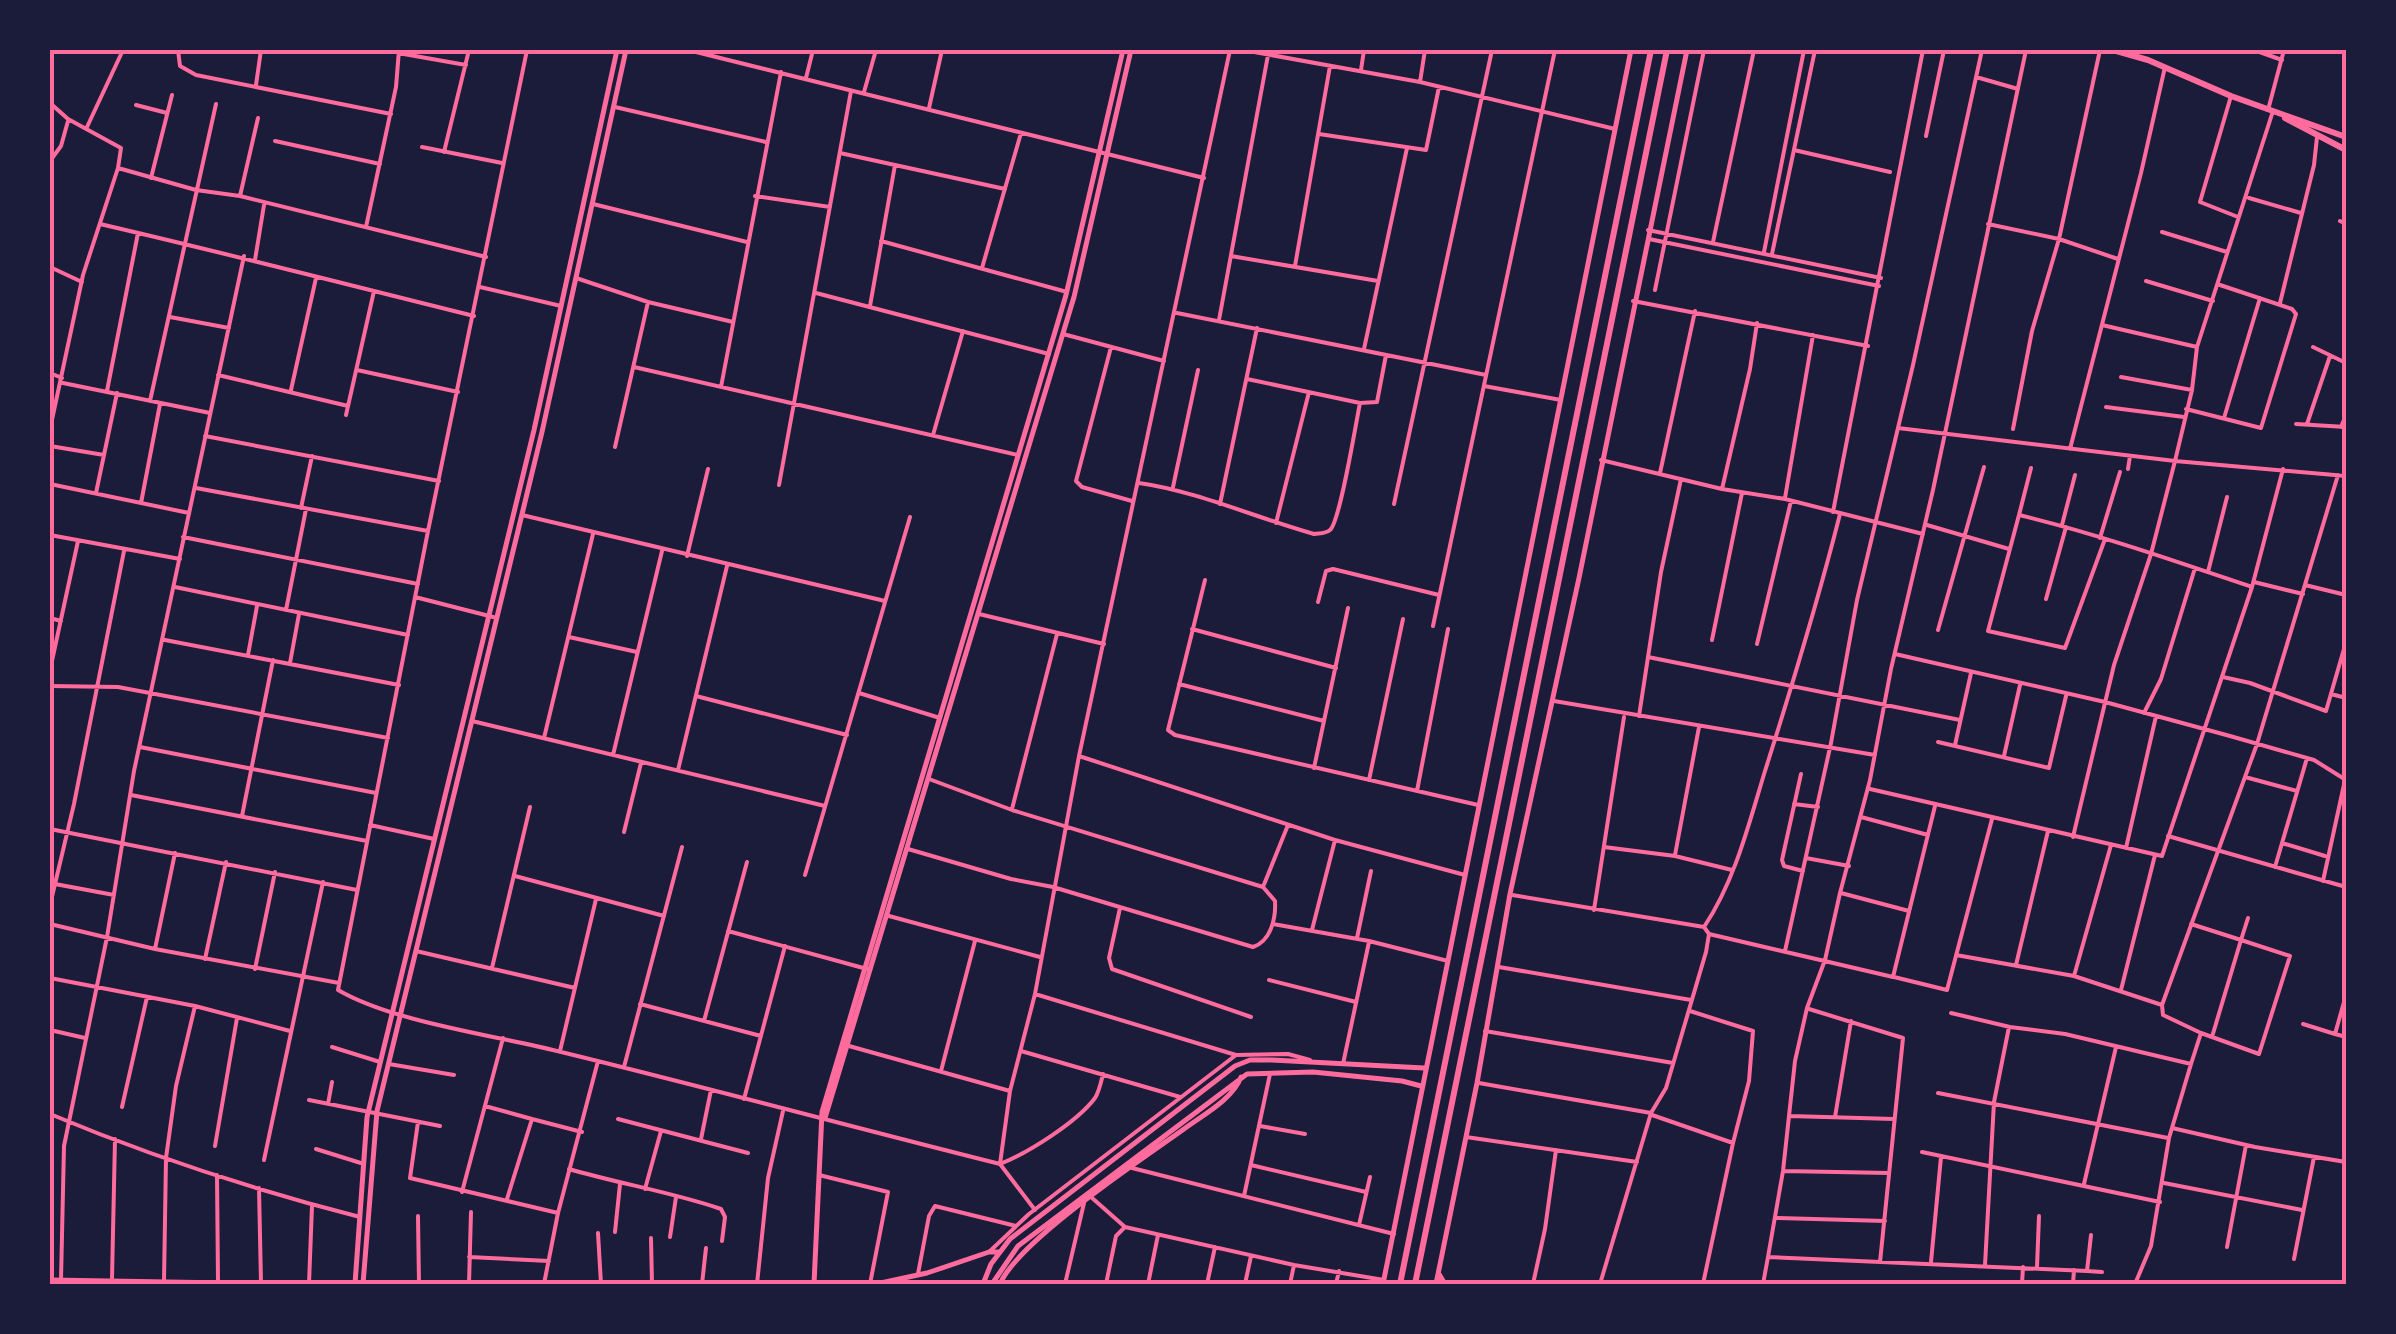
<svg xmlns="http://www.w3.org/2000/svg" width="2396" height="1334" viewBox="0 0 2396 1334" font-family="Signika,sans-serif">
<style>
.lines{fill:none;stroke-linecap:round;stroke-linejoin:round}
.minor{stroke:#ff6b9d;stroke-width:4}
.tertiary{stroke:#ff6b9d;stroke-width:5}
.secondary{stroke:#ff6b9d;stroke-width:6}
.trunk{stroke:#ff6b9d;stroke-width:6}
.neatline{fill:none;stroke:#ff6b9d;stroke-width:4}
</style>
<rect width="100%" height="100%" fill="#1b1b3a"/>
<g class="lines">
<path class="minor" d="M178,50l2,16 16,9 195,39
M527,50l-99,481 -90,459c55,32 155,45 219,61 148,36 295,76 443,113l10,-73 25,-97 201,61
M688,50l516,128
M1243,50l177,32 195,47
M2254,50l28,10
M398,53l68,12
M1361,70l3,-20
M1976,77l42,12
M806,78l7,-28
M1420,82l5,-32
M256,85l5,-35
M864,92l12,-42
M2231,96l-31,106 38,15
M50,103l18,16 53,29 -3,20 78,22 44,6 246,61
M136,105l31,8
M615,107l151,35
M929,108l13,-58
M2268,110l16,-60
M87,127l36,-77
M1319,134l107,16 13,-63
M1926,136l18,-86
M275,141l105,23
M422,147l80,16
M1794,150l96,22
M444,152l25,-102
M840,153l165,36
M50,161l11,-15 7,-25
M151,178l21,-83
M240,196l18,-78
M755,196l75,11
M2249,198l52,15
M593,204l154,38
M2340,221l6,3
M100,224c125,29 249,61 374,92
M1988,224l71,15 59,20
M366,227l30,-140 3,-37
M1648,230l233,48
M2162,232l65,20
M1649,239l230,47
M881,241l186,51
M1713,242l41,-192
M1764,252l40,-202
M1772,254l43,-204
M1231,256l147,25
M255,260l9,-55
M1295,266l35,-200
M50,267l32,15
M982,268l39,-135
M576,278l72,24 85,20
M2146,281l67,20
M480,287l81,19
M1655,290l49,-240
M816,293l233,61
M1633,301l235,45
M2280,303l34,-138 3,-28
M870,306l25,-141
M1177,313l309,62
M170,317l59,11
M1219,320l49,-265
M2102,325l95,22
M1063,334l101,27
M1111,347l-35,134 6,6 50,14
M2313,347l33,16
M1364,349l43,-201
M634,367l384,88
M357,370l101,22
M50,373l12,5
M218,375l130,31
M2121,377l71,13
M1247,379l113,24 17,-1 9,-47
M63,383l147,30
M1484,386l77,14
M721,387l60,-315
M291,390l25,-112
M107,391l31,-158
M150,401l66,-297
M2106,407l78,10
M2186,409l75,19 35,-114 -4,-5 -72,-24
M346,415l28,-124
M2224,418l36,-120
M2296,424l50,3
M2307,424l23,-68
M2341,427l5,-12
M1898,428l277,33 171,15
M50,429l33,-154 35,-107
M2013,429l19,-98 27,-92 41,-189
M933,435l30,-104
M205,436l234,45
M50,446l54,9
M615,447l33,-145
M2070,449l71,-276 24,-106
M1601,460l121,29 63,10 138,35
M2128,469l2,-13
M1660,473l35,-162
M1139,483c57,8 118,35 175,51 6,-1 11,0 16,-4 10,-8 26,-108 30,-127
M50,484l139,29
M779,485l72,-394
M1173,487l25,-117
M196,488l232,43
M1722,489l28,-120 7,-46
M96,493l21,-100
M1785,498l28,-163
M141,503l19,-99
M1220,504l37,-176
M1394,504l98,-454
M301,508l11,-52
M1833,512l90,-462
M522,515l363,86
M2019,515l12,-47
M1276,523l33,-131
M1927,525l82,24
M2062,525l13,-50
M50,535l130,24
M183,537l235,47
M2100,538l20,-66
M2105,539l-40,109 -77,-17 31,-116c79,19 156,46 233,72
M687,556l21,-87
M2208,572l19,-75
M1205,580l-37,150 7,5 303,70
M2254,582l49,12
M2305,585l41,10
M175,587l233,48
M415,597l82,21
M2046,599l20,-72
M1318,602l8,-31 7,-2 106,26
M286,610l20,-101
M979,614l125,30
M50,618l11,3
M1433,626l122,-576
M1192,629l144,39
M1938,630l46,-163
M569,637l68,15
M165,640l234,45
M1712,640l30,-147
M1757,644l34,-143
M1895,654l210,48 125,34 84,24 32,20
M248,655l9,-49
M1648,657l312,63
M290,663l9,-49
M50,670l28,-129
M2223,677l27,6 76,28 20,-69
M1179,684l145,37
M50,686l68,1 270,51
M859,693l81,25
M2331,694l15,4
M696,696l151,39
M1554,701l321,54
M2144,713l17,-34 34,-111
M1639,716l22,-144 20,-93
M472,721l353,85
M544,738l49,-204
M1938,742l111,26 17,-72
M1955,745l16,-72
M140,747l236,46
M613,755l49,-204
M1079,756l256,84 130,35
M2004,756l16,-71
M1314,768l34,-160
M678,770l49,-204
M1801,774l-19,86 2,6 19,5
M2245,777l52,14
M929,779l83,31 251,77 25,-62
M1369,780l34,-161
M1870,789l292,67 90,-269 31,-118
M1417,791l31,-162
M131,795l236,46
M1794,804l24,3
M1012,809l45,-175
M242,816l31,-156
M1861,817l67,18
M370,825l64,14
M50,829l307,61
M624,832l17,-69
M2168,836l178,51
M2073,837l41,-172 37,-111 24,-93 17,-71 5,-43 76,-236
M2282,843l43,13
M2111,845l-37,131 88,29 1,10 38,18 -10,31
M1604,847l71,9 57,14
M2126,848l30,-132
M908,849l103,30 42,8 200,60c18,-6 23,-29 22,-46l-12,-14
M1675,855l24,-128
M1806,858l43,8
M2275,867l32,-109
M805,875l105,-358
M515,876l149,40
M2323,881l22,-101
M55,884l59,11
M1841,893l68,18
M1512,895l192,32
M50,905l24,-101 50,-253
M1120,908l-11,50 3,11 139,48
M1594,910l30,-193
M889,916l151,41
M50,924l105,25 184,34
M1273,924l96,17 79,20
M2191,924l50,16 -29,97
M1312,930l23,-90
M728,931l139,38
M1709,934l184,43 42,-171
M1357,938l14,-67
M155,949l20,-96
M416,951l159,37
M1785,951l46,-208 26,-143 56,-235 69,-315
M1956,955l118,21
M205,959l21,-97
M2016,965l32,-134
M1499,967l192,33
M492,968l38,-161
M255,969l20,-97
M1894,977l53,13 45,-171
M50,978l145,28 95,25
M1269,980l87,22
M2121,990l34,-135
M1035,994l44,-238 151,-706
M2346,995l-11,39 11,3
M640,1004l121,32
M2162,1005l95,-261 81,-269
M1809,1009l94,29 -23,224
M1690,1011l63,20 -4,50 -16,62
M1951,1013l59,14 55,7 126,30 -22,74 -18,108 -16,38
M704,1021l43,-159
M2303,1024l32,10
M50,1030l35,8
M1485,1031l188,32
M2201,1033l58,21 31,-98 -49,-16 7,-22
M849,1046l161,45
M332,1047l48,15
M560,1051l36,-152
M1021,1051l159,46
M389,1064l65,11
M1343,1064l26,-122
M624,1067l58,-220
M941,1071l34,-130
M1479,1083l172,30
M1938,1093l230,45
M744,1099l41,-153
M309,1100l131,26
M328,1104l4,-22
M485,1106l47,13
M122,1107l25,-110
M50,1114c100,42 205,76 310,103
M1652,1115l81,28 -30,141
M1790,1116l104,3
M1835,1117l16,-96
M618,1119l130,34
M418,1122l-8,56 148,35
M1260,1126l45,8
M2172,1128l83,19 91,15
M1466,1137l171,25
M701,1139l10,-49
M215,1146l22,-128
M316,1149l48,15
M1922,1152l238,50
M264,1160l59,-278
M1251,1165l115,27
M1132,1168l262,66
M569,1169c51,15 103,23 152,40l4,8 -3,24
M1783,1171l106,2
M217,1175l1,107
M819,1175l69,17 -18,92
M2164,1183l138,27
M2084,1184l32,-137
M259,1188l2,95
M645,1189l16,-58
M462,1192l41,-154
M1244,1196l26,-122
M1091,1197l34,30
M507,1199l25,-80 50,13
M1035,1210l-35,-46c28,-11 77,-42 95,-66 4,-6 6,-16 8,-24
M418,1216l1,68
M1776,1218l109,3
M1359,1225l11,-48
M615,1232l5,-48
M598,1233l3,51
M670,1237l6,-40
M651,1238l1,46
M2227,1247l19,-102
M989,1252l40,-38 207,-159 52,-1 22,6
M469,1257l80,4
M1768,1257l15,-86 12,-110 12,-53 18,-48 15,-67 30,-113 21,-111 42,-179 93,-440
M2294,1259l20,-102
M1931,1262l10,-105
M1985,1265l9,-163 15,-75
M2037,1267l2,-51
M2087,1271l15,1
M918,1274l11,-58 6,-10 81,20
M112,1279l3,-140
M61,1280l3,-134 43,-209 27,-166 110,-515
M164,1281l2,-123 10,-72 19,-80
M309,1284l3,-78
M469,1284l2,-72
M544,1284l14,-71 40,-152
M702,1284l4,-36
M757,1284l11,-106 15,-67
M1065,1284l19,-81
M1106,1284l10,-48 9,-9 169,38 90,15
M1148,1284l10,-49
M1207,1284l8,-37
M1245,1284l6,-28
M1290,1284l4,-19
M1336,1284l3,-13
M1533,1284l12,-55 11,-79
M1600,1284l51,-171 15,-25 40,-136 3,-18 -5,-7c31,-46 45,-104 61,-156 27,-85 53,-170 75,-257
M1763,1284l5,-27 319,14 4,-36
M2022,1284l1,-17
M2073,1284l1,-14"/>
<path class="tertiary" d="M825,1118l249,-821 57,-247
M1439,1274l6,10
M50,1280l234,4
M355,1284l12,-167 167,-687 83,-380
M363,1284l14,-173 165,-679 84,-382
M814,1284l8,-172 244,-817 57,-245
M876,1284l51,-11 62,-21h11
M983,1284l8,-20 19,-25 225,-173 15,-6h22l152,8
M992,1284l26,-38 229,-172 66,-2 89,9 19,5
M1000,1284c18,-43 142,-125 184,-155 19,-14 49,-30 57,-52
M1383,1284l248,-1234
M1436,1284l41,-201 33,-189 69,-316 108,-528"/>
<path class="secondary" d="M2113,50l35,10 83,36 115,41
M2285,118l61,32"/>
<path class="trunk" d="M1400,1284l251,-1234
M1415,1284l252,-1234"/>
</g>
<rect width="2396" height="1334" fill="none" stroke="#1b1b3a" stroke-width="105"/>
<rect x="52" y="52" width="2292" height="1230" class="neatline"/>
</svg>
